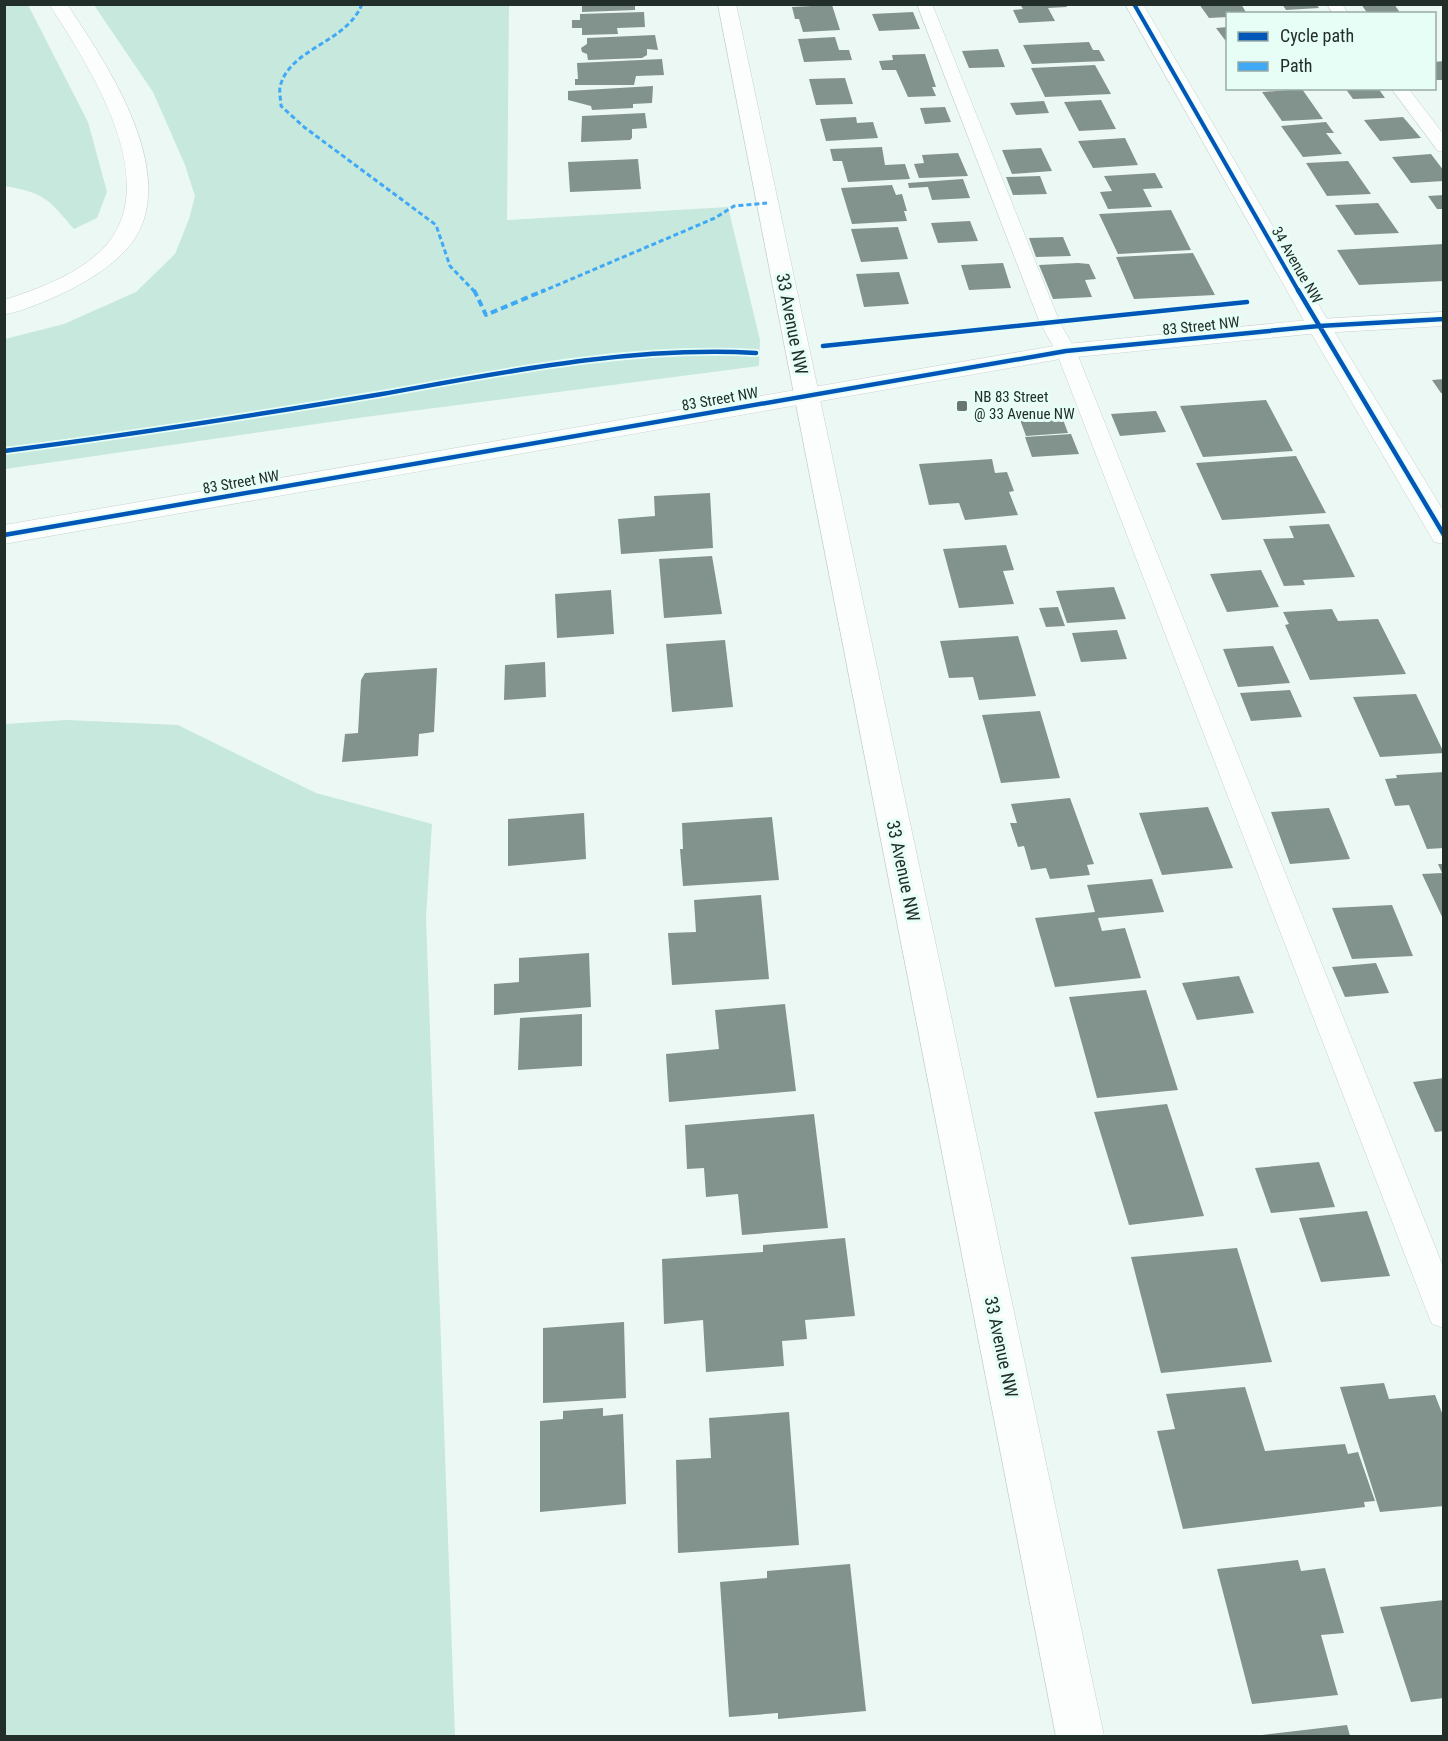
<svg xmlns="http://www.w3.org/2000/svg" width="1448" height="1741" viewBox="0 0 1448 1741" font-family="'Roboto Condensed',sans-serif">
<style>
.green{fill:#c6e8dd}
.building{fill:#82928d}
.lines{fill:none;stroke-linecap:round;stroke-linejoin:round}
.lane-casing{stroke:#c7d2cf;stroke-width:1}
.street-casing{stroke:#c7d2cf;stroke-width:1}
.secondary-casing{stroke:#c7d2cf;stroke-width:1}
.lane{fill:#fcfefd;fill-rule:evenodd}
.street{fill:#fcfefd;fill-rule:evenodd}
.secondary{fill:#fcfefd;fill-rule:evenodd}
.quiet-far1{stroke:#3fa9f5;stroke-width:3;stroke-dasharray:5 3;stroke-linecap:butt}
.quiet{stroke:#3fa9f5;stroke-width:4;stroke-dasharray:7 4;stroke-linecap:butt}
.cycleway-far1-casing{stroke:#e6fef6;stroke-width:6}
.cycleway-casing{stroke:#e6fef6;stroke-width:8}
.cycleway-far1{stroke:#0057b8;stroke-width:4}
.cycleway{stroke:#0057b8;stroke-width:4.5}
.poi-dot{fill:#697571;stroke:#e6fef6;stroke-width:2}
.labels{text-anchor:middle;stroke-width:6;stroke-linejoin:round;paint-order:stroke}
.far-street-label{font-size:15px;fill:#222e2a;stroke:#e6fef6}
.far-poi-label{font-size:15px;fill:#222e2a;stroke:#e6fef6;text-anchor:start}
.street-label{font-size:18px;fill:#222e2a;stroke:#e6fef6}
</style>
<rect width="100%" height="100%" fill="#ecf8f4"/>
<path class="green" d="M4,5h24l60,117 19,70 -10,26 -23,11c-26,-30 -29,-36 -69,-43z
M509,5l-2,215 221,-13 32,133 -1,26 -394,51 -360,52v-130l59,-15 72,-32 39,-38 14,-35 6,-23 -10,-31 -32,-73 -59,-87z
M67,720l111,5 138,68 116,31 -6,94 29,818h-450v-1012z"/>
<path class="building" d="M582,4h53v6l-53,2z
M1020,4h45l2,3 -19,1 7,13 -36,2 -6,-13 10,-1z
M1199,4h42l6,10h-19v3l-19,1z
M1282,4h34l3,4 -33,2z
M1361,4h33l7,10h-33z
M832,5l8,25 -37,2 -4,-13h-4l-3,-12z
M644,12l1,15 -28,1 1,6 -36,1v-7h-10v-8h8v-6z
M913,12l7,17 -41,2 -7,-17z
M1228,27v17l-12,-16z
M655,35l3,15 -11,-1v6l-5,3 -54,2 -1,-6 -5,-2 -1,-4 6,-4v-6z
M835,37l4,13h10l3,10 -48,2 -6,-23z
M1089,42l4,8h6l6,11 -73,3 -9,-19z
M998,49l7,18 -36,1 -7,-17z
M925,54l11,33h-4l4,9 -28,1 -12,-27h-14l-3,-9 14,-1 -1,-5z
M662,59l2,16 -28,1 -2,9h-59v-6h3l-1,-16z
M1444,61v19h-10v-18z
M1095,65l16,29 -66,3 -14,-29z
M845,78l8,26 -37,1 -7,-26z
M653,86l-1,17 -19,1v4l-41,2 -1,-4 -23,-6v-9z
M1345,88h33l7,10 -32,1z
M1302,89l21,30 -41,2 -20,-29z
M1101,100l15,29 -37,2 -15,-29z
M1044,101l5,12 -33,2 -6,-12z
M945,107l6,15 -26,2 -5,-16z
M645,113l2,15 -15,1v9l-2,2 -49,2 1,-26z
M856,117l1,6 16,-1 5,16 -52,3 -6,-22z
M1403,117l18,21 -41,3 -16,-21z
M1326,122l8,11h-8l16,21 -39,3 -22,-31z
M1125,138l13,27 -45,3 -15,-27z
M882,147l3,18 20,-1 5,15 -62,3 -6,-21h-9l-3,-12z
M1041,148l11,23 -40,3 -10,-24z
M958,153l10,23 -49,2 -5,-14 10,-1 -2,-8z
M1431,154l13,17v10l-33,2 -19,-26z
M638,159l3,30 -71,3 -2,-30z
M1348,161l23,33 -44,2 -21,-33z
M1155,173l8,15 -20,1 9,18 -44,2 -8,-17 12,-1 -8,-15z
M1040,176l7,18 -34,1 -7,-18z
M963,179l7,19 -38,2 -4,-13 -19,1 -1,-5z
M892,185l4,10 6,-1 5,17h-3l3,10 -55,3 -11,-36z
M1444,195v14h-7l-9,-13z
M1378,203l21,30 -44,2 -20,-30z
M1171,210l20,40 -73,4 -19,-40z
M970,221l8,20 -40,2 -7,-20z
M898,227l10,32 -47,3 -10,-33z
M1063,237l8,19 -35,1 -7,-19z
M1444,244v37l-85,4 -22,-35z
M1193,253l22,42 -81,4 -18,-42z
M1003,263l8,25 -42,2 -8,-25z
M1078,263l11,1 7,15 -11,1 7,17 -39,2 -14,-34z
M899,272l10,32 -45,3 -8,-33z
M1444,379v14h-3l-9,-13z
M1266,400l27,51 -90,6 -23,-51z
M1156,411l10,21 -46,4 -9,-22z
M1061,414l7,19 -42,3 -7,-19z
M1071,434l8,20 -47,3 -7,-20z
M1296,456l30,57 -104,7 -26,-57z
M992,459l3,14 12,-1 7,19 -5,1 9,23 -53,5 -6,-17 -30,2 -10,-41z
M710,493l3,55 -92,6 -3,-35 37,-3 -1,-20z
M1329,524l26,53 -52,3 2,5 -21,1 -21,-47 31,-1 -5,-12z
M1006,545l8,25 -11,1 11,33 -55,4 -16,-59z
M712,556l10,58 -58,4 -5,-59z
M1261,570l18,37 -52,5 -17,-38z
M1114,587l12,32 -59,4 -11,-32z
M611,590l3,44 -57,4 -2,-44z
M1058,607l7,19 -19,1 -7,-19z
M1332,609l6,12 40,-2 28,55 -96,6 -25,-55 4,-1 -6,-12z
M1117,630l10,29 -46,3 -9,-29z
M1018,636l18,60 -57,4 -6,-23 -24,1 -9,-37z
M725,640l8,67 -61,5 -6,-68z
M1273,646l17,37 -52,4 -15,-38z
M545,662l1,35 -42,3 1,-35z
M437,668l-3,64 -15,2 -1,22 -76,6 3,-28 13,-1 3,-53 4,-7z
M1290,690l12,27 -51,4 -11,-28z
M1416,694l28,59 -64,4 -27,-60z
M1040,711l20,67 -59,5 -19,-68z
M1444,772v76l-17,1 -18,-44 -14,1 -10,-27 12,-1 -1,-3z
M1070,798l24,66 -7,1 3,10 -40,4 -4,-11 -15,2 -7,-24 -6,1 -8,-24h7l-6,-19z
M1208,807l25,61 -71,7 -23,-62z
M1329,808l21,51 -60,5 -19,-52z
M584,813l2,46 -78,7v-47z
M772,817l7,63 -96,6 -3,-37h3l-1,-26z
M1438,864h6v57l-22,-47 20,-1z
M1152,879l12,33 -66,6 4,13 23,-3 16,50 -86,9 -20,-69 60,-6 -8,-27z
M761,895l8,84 -97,6 -4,-52 28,-1 -2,-32z
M1392,905l21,51 -61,3 -20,-51z
M589,953l2,54 -97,8v-31l25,-2v-24z
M1376,963l13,30 -44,4 -13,-30z
M1239,976l15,37 -57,7 -15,-37z
M1146,990l32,100 -81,8 -28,-101z
M785,1004l11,87 -127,11 -3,-48 53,-5 -4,-39z
M582,1014v52l-64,4 2,-52z
M1444,1078v53l-9,1 -22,-50z
M1167,1104l37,112 -75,9 -35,-113z
M814,1114l14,114 -86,7 -4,-41 -32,3 -2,-29 -17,1 -2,-44z
M1319,1162l16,45 -64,6 -16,-45z
M1367,1211l23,65 -69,6 -22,-64z
M845,1238l10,78 -50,4 2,19 -25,2 2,25 -78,6 -3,-52 -39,4 -2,-65 101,-7v-7z
M1237,1248l35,114 -111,11 -30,-116z
M624,1322l2,76 -83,5v-75z
M1384,1383l5,16 46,-4 9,23v88l-64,6 -40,-125z
M1245,1387l20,64 80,-7 3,10 10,-2 17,49 -11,1 1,5 -182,22 -26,-98 18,-2 -9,-35z
M603,1408v8l20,-2 3,90 -86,8v-91l23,-2v-8z
M789,1412l10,133 -121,8 -2,-93 35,-2 -2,-40z
M1298,1560l3,11 24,-3 19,65 -23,2 17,60 -86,9 -35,-135z
M850,1564l16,147 -88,8v-6l-49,4 -9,-135 47,-4v-7z
M1444,1600v98l-33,4 -31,-95z
M1347,1725l3,11h-88v-1z"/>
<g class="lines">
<g class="lane-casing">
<path id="lane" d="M917,4h15l128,319 16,28 368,918v59l-12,-4 -5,-12 -371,-961 -16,-28z
M1327,4h15l6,10h-15z
M1391,88h17l36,47v17l-6,-1z"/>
</g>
<g class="street-casing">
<path id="street" d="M49,4h18c37,56 98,146 77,215 -10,32 -40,52 -67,67 -23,12 -48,23 -73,29v-15c34,-11 81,-28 104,-57 54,-67 -21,-180 -59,-239z
M718,4h18l368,1732h-48z
M1125,4h18l188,322 113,186v32l-10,-2 -4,-7 -123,-209z"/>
</g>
<g class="secondary-casing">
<path id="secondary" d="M1444,312v14l-125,7 -253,25 -1062,186v-19l1062,-181 253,-25z"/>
</g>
<use href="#lane" class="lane"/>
<use href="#street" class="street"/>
<use href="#secondary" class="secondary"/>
<path class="quiet-far1" d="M362,4c-15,39 -73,44 -82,83 -1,6 1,13 1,19l23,21 132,98 14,41 25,26
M541,292l174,-74 19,-12 33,-3"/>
<path class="quiet" d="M474,290l12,25 59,-25"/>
<g class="cycleway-far1-casing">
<path id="cycleway-far1" d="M1134,4l165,288"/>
</g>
<g class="cycleway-casing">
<path id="cycleway" d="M1298,290l146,245
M823,346l424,-44
M4,451c127,-16 252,-36 378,-57 123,-22 249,-48 374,-41
M4,535l1062,-184 253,-25 125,-7"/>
</g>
<use href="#cycleway-far1" class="cycleway-far1"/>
<use href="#cycleway" class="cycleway"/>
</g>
<rect class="poi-dot" x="956" y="400" width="12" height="12" rx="3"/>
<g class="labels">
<g class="far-street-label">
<text transform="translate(1297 265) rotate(60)" y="5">34 Avenue NW</text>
<text transform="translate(1201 326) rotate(-6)" y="5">83 Street NW</text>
<text transform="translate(720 399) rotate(-10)" y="5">83 Street NW</text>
<text transform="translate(241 482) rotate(-10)" y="5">83 Street NW</text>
</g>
<g class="far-poi-label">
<text x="974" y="402">NB 83 Street<tspan x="974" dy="17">@ 33 Avenue NW</tspan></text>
</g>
<g class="street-label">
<text transform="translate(792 324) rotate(79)" y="6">33 Avenue NW</text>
<text transform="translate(903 871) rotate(78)" y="6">33 Avenue NW</text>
<text transform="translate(1001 1347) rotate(78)" y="6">33 Avenue NW</text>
</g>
</g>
<rect width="1448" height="1741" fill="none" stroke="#222e2a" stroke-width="12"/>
<rect x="1226" y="12" width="210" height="78" fill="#e6fef6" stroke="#98aba4" stroke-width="1.5"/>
<rect x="1238" y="32" width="30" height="9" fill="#0057b8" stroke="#98aba4" stroke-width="1.5"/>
<text x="1280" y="42" font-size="18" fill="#222e2a">Cycle path</text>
<rect x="1238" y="62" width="30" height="9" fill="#3fa9f5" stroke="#98aba4" stroke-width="1.5"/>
<text x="1280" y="72" font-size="18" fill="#222e2a">Path</text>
</svg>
